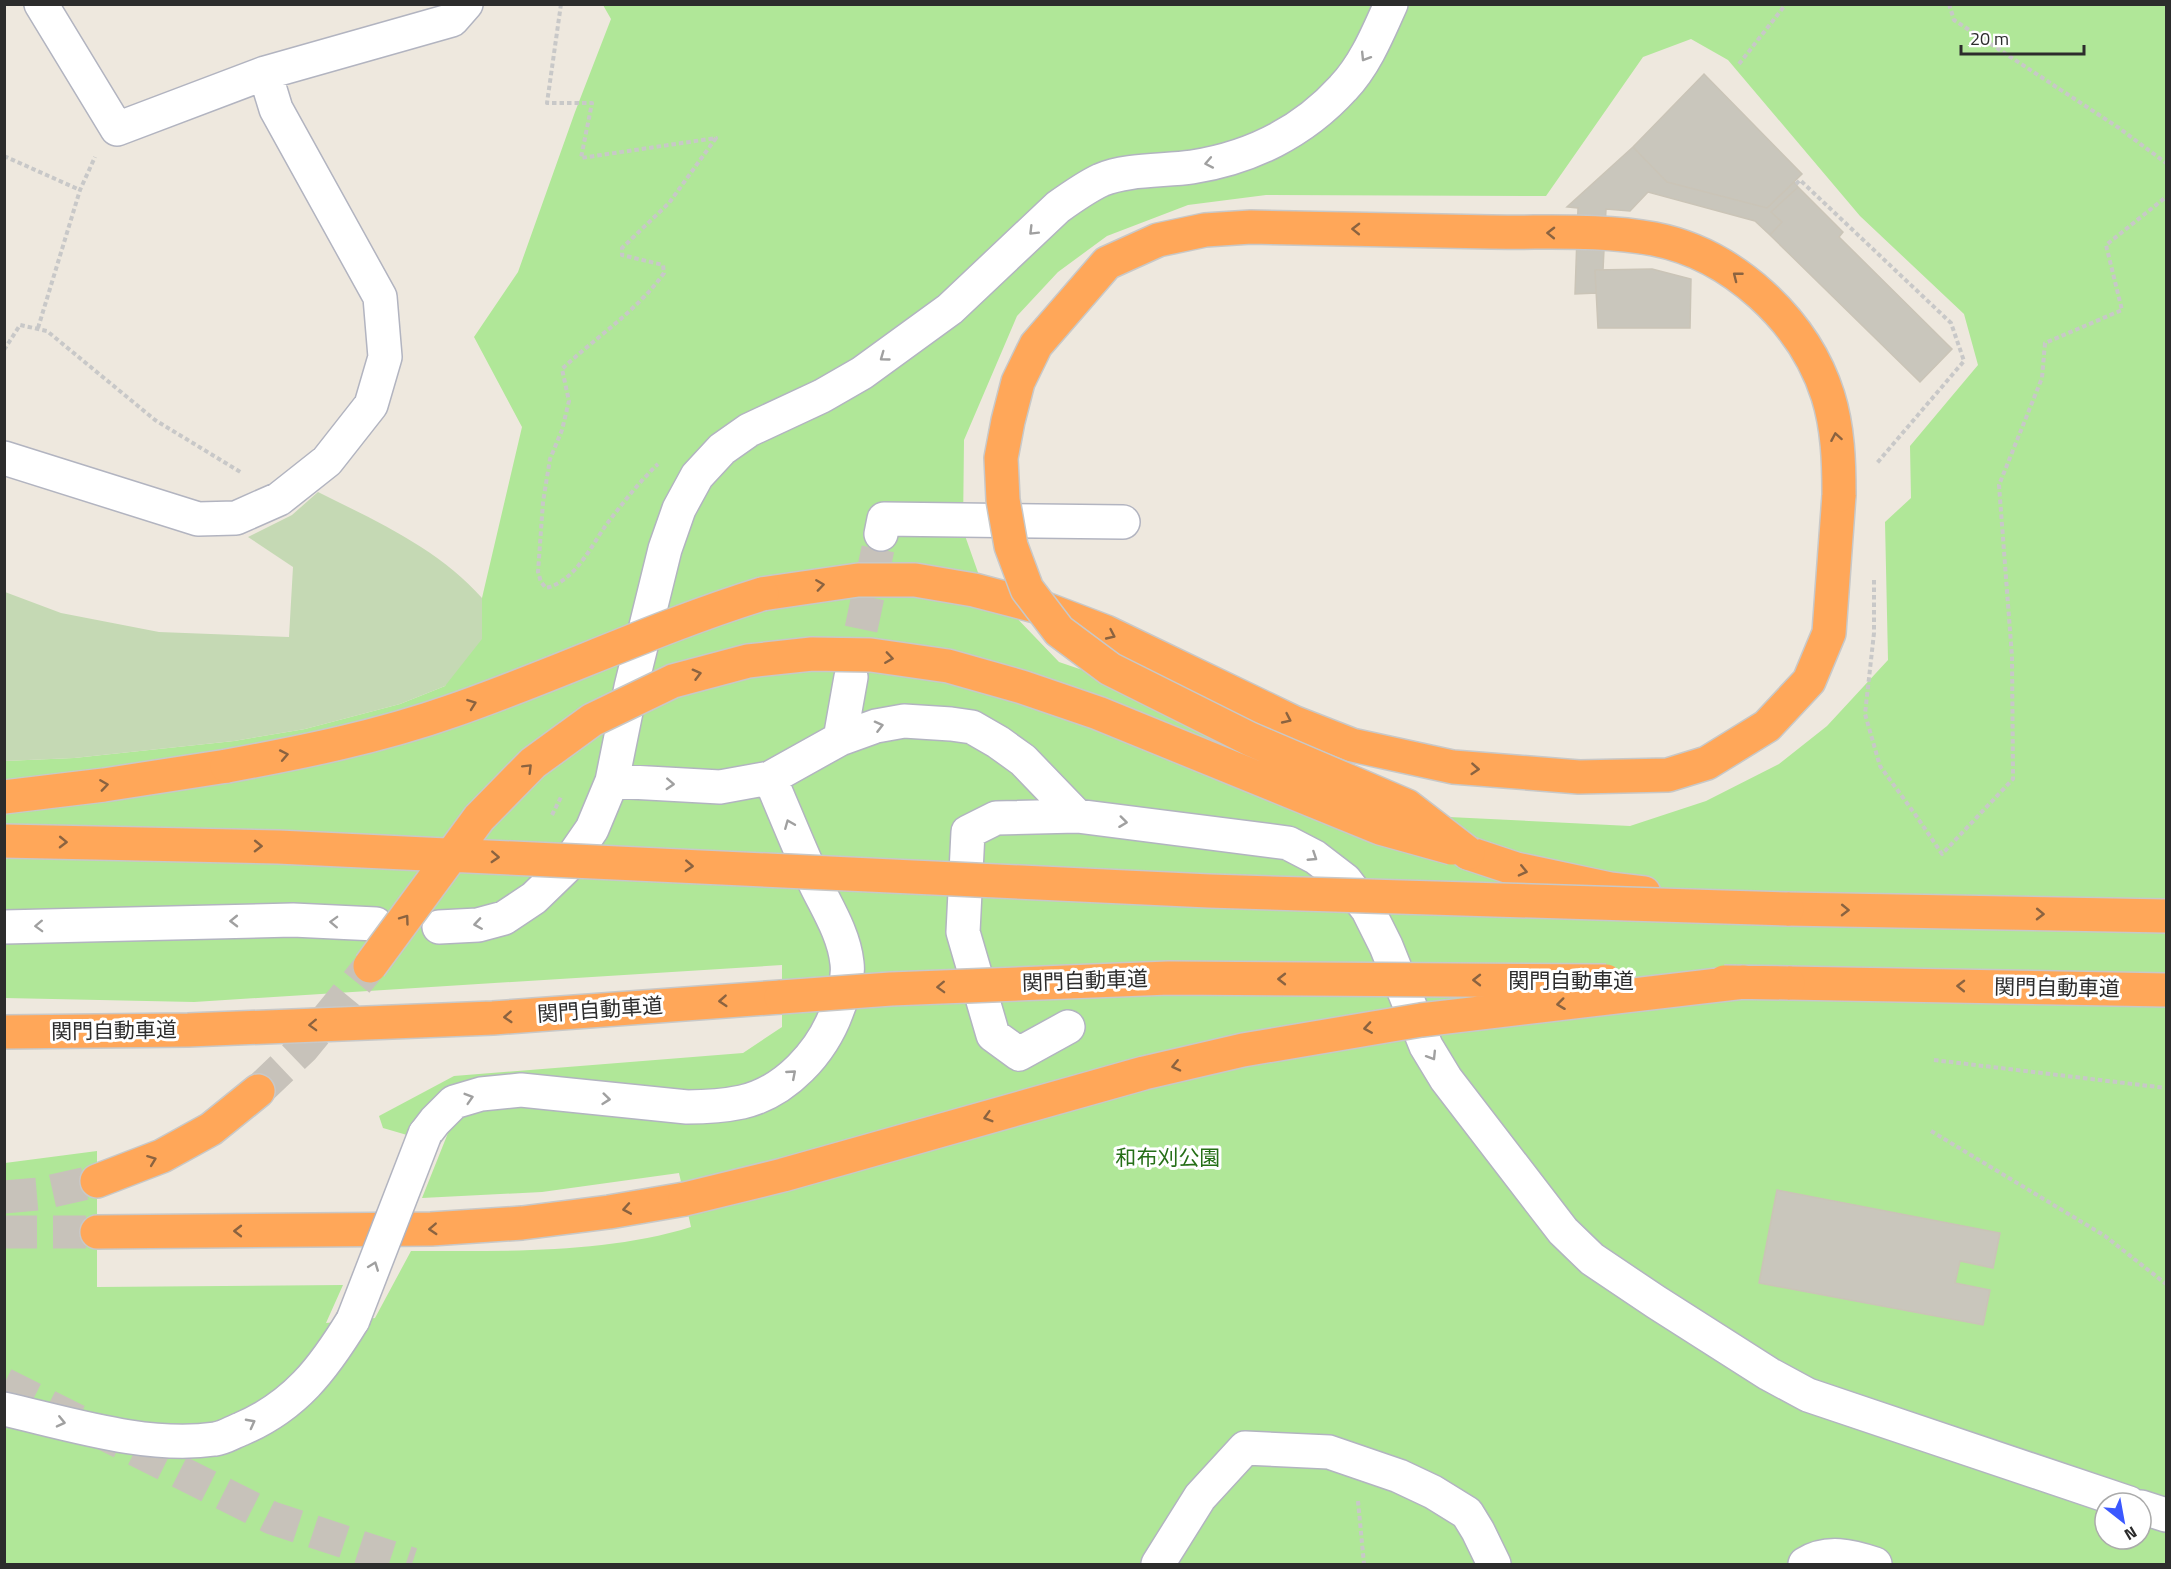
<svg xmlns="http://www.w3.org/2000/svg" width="2171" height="1569" viewBox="0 0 2171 1569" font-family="'Titillium Web','Noto Sans JP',sans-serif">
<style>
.green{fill:#b0e798;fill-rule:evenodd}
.cemetery{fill:#c5d9b4}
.building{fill:#c9c6bc;stroke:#cac4b7;stroke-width:1.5}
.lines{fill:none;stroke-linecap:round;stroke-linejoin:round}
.minor-tunnel{stroke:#c7c2ba;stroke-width:33;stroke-dasharray:33 16;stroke-linecap:butt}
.highway-tunnel{stroke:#c7c2ba;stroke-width:33;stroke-dasharray:33 16;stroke-linecap:butt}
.minor-casing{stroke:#b2b4c0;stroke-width:36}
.highway-casing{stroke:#c8c8c8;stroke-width:36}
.path{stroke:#c8c8c8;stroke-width:4;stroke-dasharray:4.5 3;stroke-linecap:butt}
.minor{stroke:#fff;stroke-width:33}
.highway{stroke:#ffa759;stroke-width:33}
.minor-bridge-casing{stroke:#b2b4c0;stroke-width:36;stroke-linecap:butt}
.highway-bridge-casing{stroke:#c8c8c8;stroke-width:36;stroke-linecap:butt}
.minor-bridge{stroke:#fff;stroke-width:33}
.highway-bridge{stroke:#ffa759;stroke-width:33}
.oneway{stroke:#a0a0a0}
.oneway2{stroke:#8b6340}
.labels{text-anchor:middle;stroke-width:6;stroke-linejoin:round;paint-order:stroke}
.street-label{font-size:21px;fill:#2c2c2c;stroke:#fff}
.park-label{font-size:21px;fill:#266f17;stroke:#fff}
</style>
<rect width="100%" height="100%" fill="#eee8de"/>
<path class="green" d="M603,5h1563v1559h-2161v-401l92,-12v136l246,-2 -17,38 49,-5 36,-67c90,0 193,3 280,-24l-12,-54 -137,19 -120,6 26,-65 -41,2 -24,-7 -4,-12 75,-40 289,-23 39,-26v-62l-588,37 -189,-4 -1,-237 70,-3 160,-17 71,-12 95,-25 45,-18 37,-88 40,-171 -48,-90 44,-65 57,-160 36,-93zM1691,39l37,21 132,156 104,98 14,51 -68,81 1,52 -26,24 3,138 -61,66 -48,38 -73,37 -76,25 -181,-9 -225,-99 -165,-56 -78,-81 -18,-51 1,-90 53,-124 41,-44 49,-36 81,-31 78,-10 280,1 97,-139zM2105,1503h36v36h-36z"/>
<path class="cemetery" d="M318,492c58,29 121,57 164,106v41l-37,47 -45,18 -95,25 -71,12 -160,17 -69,3v-169l56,21 98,19 130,5 4,-70 -45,-30 44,-22z"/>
<path class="building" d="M1704,74l98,100 -35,34 -100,-26 -34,-35z
M1633,147l34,35 100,26 27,-26 4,5 -27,25 11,10 -12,13 -15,-14 -107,-29 -18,19 -24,-2 -3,61h-8l1,23 -21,1 3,-86 -11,-1z
M1798,187l45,45 -4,5 113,112 -32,33 -150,-147 12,-13 -11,-10z
M1652,269l39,10 -1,49h-92l-3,-58z
M1777,1190l223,43 -7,35 -33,-7 -5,22 35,7 -7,35 -224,-42z"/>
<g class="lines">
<path class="minor-tunnel" d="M851,677l30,-143"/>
<path class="highway-tunnel" d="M258,1091l45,-43 67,-82
M4,1197l34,-3 59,-13
M4,1232h93
M4,1384l268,134 140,46"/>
<g class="minor-casing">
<path id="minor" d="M41,4l76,125 148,-56 187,-53 14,-16
M4,458l194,61 38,-1 43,-19 48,-38 44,-56 14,-48 -5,-60 -104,-188 -11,-36
M881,534l3,-15 239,3
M840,739l11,-62
M612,781l108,6 50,-9 70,-39 36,-13 28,-5 47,3 21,3 26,15 25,18 54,56 211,27 27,14 30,23 23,30 18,36 40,100 20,33 117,152 29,28 64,43 113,72 39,21 321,108
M4,927l289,-7 83,4
M439,927l39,-2 26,-7 30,-20 31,-30 27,-39 20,-48 19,-94 34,-138 14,-40 18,-33 25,-27 27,-19 73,-34 40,-23 88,-64 108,-102c14,-10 28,-20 43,-27 25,-11 63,-9 91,-13 58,-9 111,-35 151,-79 22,-23 35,-55 48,-84
M1068,1027l-49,27 -26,-19 -30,-103 5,-100 28,-14 81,-2
M425,1134l10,-13 19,-19 27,-8 40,-4 166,17c19,0 36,-1 55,-5 44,-10 80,-50 95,-91 6,-14 12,-32 10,-48 -3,-29 -20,-55 -32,-80 -16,-35 -30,-70 -45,-105
M4,1409c66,15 144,40 211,30 9,-1 18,-7 26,-10 54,-23 82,-60 112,-109
M2141,1507l25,8
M1158,1564l42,-67 45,-49 84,4 70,24 34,16 34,21 11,18 16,33
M1805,1564c22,-14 46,-8 70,0"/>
</g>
<g class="highway-casing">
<path id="highway" d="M762,594l96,-14h57l59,10 69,18 63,24 187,90 59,23 101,22 126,10 89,-2 39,-12 60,-37 42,-45 20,-48 10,-138
M4,797l100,-12 123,-19
M1468,853l48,16 94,20 34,4
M1787,909l379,7
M1788,983l378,7
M4,1032l184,-2 305,-12 288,-21
M97,1181l65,-25 49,-27 47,-38
M97,1232l334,-3 91,-6 87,-11 76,-13"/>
</g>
<path class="path" d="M561,4l-14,99h45l-11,55 135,-20 -47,65 -47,45v7l41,10 1,8c-27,38 -68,64 -102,96l7,32 -7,29 -12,29 -7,43 -5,70 3,10 5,6c29,-7 44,-40 60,-63 16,-21 33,-43 52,-61
M1949,4l5,16 165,108 47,35
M1739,64l47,-60
M4,156l76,34
M1796,184l4,-4 151,143 13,38 -87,102
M38,328l42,-138 15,-33
M4,350l16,-25 27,6 108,89 87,53
M1874,580v53l-9,81 15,52 37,51 25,37 71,-75 -1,-122 -13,-172 43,-107 3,-35 77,-33 -16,-65 60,-48
M552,815l9,-18
M1934,1060l232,28
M1931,1131l174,105 61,48
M1358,1501l6,63"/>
<use href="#minor" class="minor"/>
<use href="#highway" class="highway"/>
<g class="minor-bridge-casing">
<path id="minor-bridge" d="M353,1320l72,-186"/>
</g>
<g class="highway-bridge-casing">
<path id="highway-bridge" d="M227,766c76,-14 151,-29 225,-55 104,-36 204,-84 310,-117
M4,841l274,6 931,44 578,18
M1468,853l-61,-47 -157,-67 -140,-70 -51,-38 -32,-42 -16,-43 -8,-46 -2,-42 7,-37 10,-39 18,-37 71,-82 51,-23 47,-10 46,-3c80,1 160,3 240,5 54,1 110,-3 163,7 78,15 150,81 174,157 10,32 11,66 11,99
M370,966l109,-148 54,-55 59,-43 81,-39 75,-20 64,-7 59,1 77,11 74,21 76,26 282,115 72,20
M1724,982l64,1
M781,997l110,-8 278,-11 437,3
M685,1199l98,-24 361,-102 99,-23 178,-30 323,-38"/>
</g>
<use href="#minor-bridge" class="minor-bridge"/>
<use href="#highway-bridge" class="highway-bridge"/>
</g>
<defs><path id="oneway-chevron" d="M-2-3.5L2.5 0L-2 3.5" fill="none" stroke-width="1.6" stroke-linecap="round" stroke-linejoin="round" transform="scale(1.5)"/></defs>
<g class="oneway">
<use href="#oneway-chevron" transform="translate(1365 57) rotate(122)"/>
<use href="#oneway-chevron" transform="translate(1209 163) rotate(169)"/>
<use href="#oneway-chevron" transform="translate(1033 231) rotate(135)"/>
<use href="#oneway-chevron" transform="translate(884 357) rotate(144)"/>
<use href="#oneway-chevron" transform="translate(879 726) rotate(-14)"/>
<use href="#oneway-chevron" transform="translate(670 784) rotate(3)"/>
<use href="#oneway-chevron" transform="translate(1123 822) rotate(7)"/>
<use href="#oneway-chevron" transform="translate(789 824) rotate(-112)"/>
<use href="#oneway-chevron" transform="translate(1313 857) rotate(33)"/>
<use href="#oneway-chevron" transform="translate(234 921) rotate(179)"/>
<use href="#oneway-chevron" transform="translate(334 922) rotate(-178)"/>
<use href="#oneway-chevron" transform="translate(478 924) rotate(171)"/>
<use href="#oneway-chevron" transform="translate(39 926) rotate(178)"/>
<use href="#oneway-chevron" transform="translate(1432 1056) rotate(58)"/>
<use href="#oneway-chevron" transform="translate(792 1074) rotate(-41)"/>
<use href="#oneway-chevron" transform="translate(469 1098) rotate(-17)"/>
<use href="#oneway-chevron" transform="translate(606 1099) rotate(6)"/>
<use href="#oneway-chevron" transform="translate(374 1266) rotate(-69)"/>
<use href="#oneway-chevron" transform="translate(61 1422) rotate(13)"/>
<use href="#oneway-chevron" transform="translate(251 1423) rotate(-28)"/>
</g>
<g class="oneway2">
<use href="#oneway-chevron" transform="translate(1356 229) rotate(-179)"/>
<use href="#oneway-chevron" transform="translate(1551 233) rotate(-179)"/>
<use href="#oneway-chevron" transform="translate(1737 276) rotate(-142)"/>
<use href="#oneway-chevron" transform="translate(1836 437) rotate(-100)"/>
<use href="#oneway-chevron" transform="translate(820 585) rotate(-8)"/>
<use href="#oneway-chevron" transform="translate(1111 635) rotate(25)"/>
<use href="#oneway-chevron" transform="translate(889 658) rotate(8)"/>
<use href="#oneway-chevron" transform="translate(697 674) rotate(-15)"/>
<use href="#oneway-chevron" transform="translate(472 704) rotate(-20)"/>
<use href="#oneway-chevron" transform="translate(1287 719) rotate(25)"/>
<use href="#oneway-chevron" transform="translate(284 755) rotate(-11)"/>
<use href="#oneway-chevron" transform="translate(528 768) rotate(-45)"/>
<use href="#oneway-chevron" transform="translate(1475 769) rotate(4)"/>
<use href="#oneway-chevron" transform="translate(104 785) rotate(-8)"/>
<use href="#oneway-chevron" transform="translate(63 842) rotate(1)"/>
<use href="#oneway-chevron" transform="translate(258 846) rotate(1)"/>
<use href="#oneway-chevron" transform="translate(495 857) rotate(3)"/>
<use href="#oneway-chevron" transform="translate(689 866) rotate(3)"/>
<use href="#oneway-chevron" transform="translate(1523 871) rotate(13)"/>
<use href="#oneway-chevron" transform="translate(1845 910) rotate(1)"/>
<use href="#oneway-chevron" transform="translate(2040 914) rotate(1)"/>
<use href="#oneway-chevron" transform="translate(405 919) rotate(-54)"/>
<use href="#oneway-chevron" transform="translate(1282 979) rotate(-180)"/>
<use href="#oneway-chevron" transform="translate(1477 980) rotate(-180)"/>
<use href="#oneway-chevron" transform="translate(1961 986) rotate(-179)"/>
<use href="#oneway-chevron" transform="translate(941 987) rotate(178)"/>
<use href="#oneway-chevron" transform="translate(723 1001) rotate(176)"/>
<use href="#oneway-chevron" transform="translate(1561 1004) rotate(173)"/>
<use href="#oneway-chevron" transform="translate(508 1017) rotate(176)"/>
<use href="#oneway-chevron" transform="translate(313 1025) rotate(178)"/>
<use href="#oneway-chevron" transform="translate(1368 1028) rotate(171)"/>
<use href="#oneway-chevron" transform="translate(1176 1066) rotate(167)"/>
<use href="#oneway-chevron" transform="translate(988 1117) rotate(164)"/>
<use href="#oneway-chevron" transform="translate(152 1160) rotate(-21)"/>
<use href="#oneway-chevron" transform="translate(627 1209) rotate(170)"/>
<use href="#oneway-chevron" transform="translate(433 1229) rotate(177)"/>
<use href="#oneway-chevron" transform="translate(238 1231) rotate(180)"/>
</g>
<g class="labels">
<g class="street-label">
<text transform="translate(1085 981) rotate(-2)" y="7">関門自動車道</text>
<text x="1571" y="988">関門自動車道</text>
<text transform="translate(2057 988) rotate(1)" y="7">関門自動車道</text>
<text transform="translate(600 1010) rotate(-4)" y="7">関門自動車道</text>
<text transform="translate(114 1031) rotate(-1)" y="7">関門自動車道</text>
</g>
<g class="park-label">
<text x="1168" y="1165">和布刈公園</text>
</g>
</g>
<rect width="2171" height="1569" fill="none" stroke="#2c2c2c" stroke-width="12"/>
<g transform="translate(2123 1521) rotate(149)"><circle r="28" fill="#ffffff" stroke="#ababab" stroke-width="1.5"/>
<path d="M0-4.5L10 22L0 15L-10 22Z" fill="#3b58ff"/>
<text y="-9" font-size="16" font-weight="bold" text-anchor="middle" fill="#2c2c2c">N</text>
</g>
<path d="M1961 45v9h123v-9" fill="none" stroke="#2c2c2c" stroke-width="3"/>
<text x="1970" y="45" font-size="18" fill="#2c2c2c" stroke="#ffffff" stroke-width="4.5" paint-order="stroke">20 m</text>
</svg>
